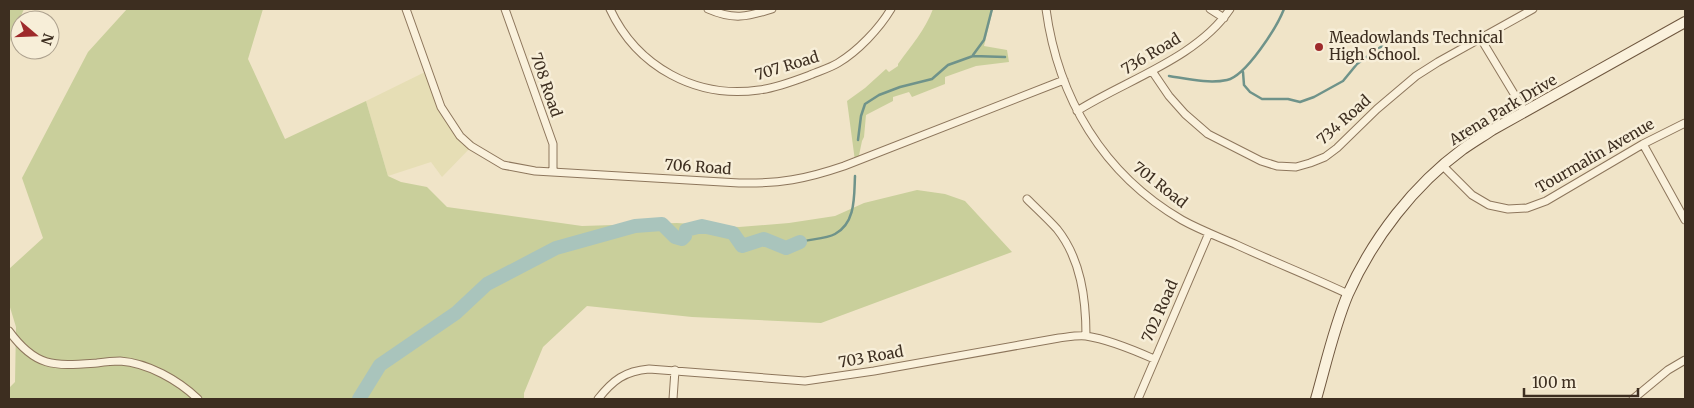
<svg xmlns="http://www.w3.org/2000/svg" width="1694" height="408" viewBox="0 0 1694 408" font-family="Merriweather,serif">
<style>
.farmland{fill:#e6deb5}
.green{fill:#c9cf9b}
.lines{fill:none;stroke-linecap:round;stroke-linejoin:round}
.stream{stroke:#6f938a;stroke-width:2.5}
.river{stroke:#a9c4bc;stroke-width:14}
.street-casing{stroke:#8d765c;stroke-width:9}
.secondary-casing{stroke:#6f573f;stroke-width:12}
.street{stroke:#faf1dc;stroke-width:7}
.secondary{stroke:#faf1dc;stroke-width:10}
.poi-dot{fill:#9e2a2b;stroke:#f7eed8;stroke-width:2}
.labels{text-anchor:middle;stroke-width:5;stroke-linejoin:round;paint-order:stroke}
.poi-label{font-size:15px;fill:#3d2e20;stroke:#f7eed8;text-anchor:start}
.street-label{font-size:15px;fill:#3d2e20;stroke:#f7eed8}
</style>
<rect width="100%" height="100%" fill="#f0e4c8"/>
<path class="farmland" d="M427,71l14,36 30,40 -29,30 -11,-15 -43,14 -22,-75z"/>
<path class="green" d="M9,9h15l-15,35z
M127,9h136l-15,50 37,80 81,-38 22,75 13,6 26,5 20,20 135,19 95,-3 62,4 50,-4 46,-7 29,-13 53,-13 28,4 20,7 47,51 -191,71 -129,-6 -105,-11 -44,41 -19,46v6h-515v-11l6,-6 1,-55 -7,-23v-35l34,-31 -21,-60 66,-126z
M933,9h60l-9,37 23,4 2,12 -33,4 -31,11v7l-33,13 -3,-5 -16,5v4l-27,14 -2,22 -2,4 -4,19 -3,1 -8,-60 18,-13 21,-19 3,3 9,-6v-2c13,-18 27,-34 35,-55z"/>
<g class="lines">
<path class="stream" d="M973,55l11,-15 8,-31
M1243,72l1,13 6,7 12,7h26l12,3 14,-5 29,-16 14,-17 39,-28
M1169,76c19,3 40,8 58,4 19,-4 50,-53 57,-71
M858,140l3,-24 4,-12 14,-9 21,-8 32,-8 16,-14 25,-9 32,1
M800,242c10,-3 26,-3 35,-8 21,-11 19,-38 20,-58"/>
<path class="river" d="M359,399l21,-34 76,-52 31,-29 69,-36 79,-22 27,-2 13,13 7,2 3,-3 1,-6 16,-4 31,7 9,13 22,-7 22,9 14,-6"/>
<g class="street-casing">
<path id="street" d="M406,9l35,98 19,29 11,10 32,19 32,6 204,12c40,1 67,-4 105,-17l220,-86
M505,9l48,135v28
M610,9c27,58 86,90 149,81 17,-2 35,-9 51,-15 9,-4 20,-7 28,-12 20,-12 41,-34 53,-54
M708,9c25,11 39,8 64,0
M1046,9c12,89 57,165 136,211 18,10 37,17 55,25 37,17 75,32 111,49
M1210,9l14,9
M1481,39l44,73
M1152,71l17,25 16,18 23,20 53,27 16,5 19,1 14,-4 15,-6 12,-9 40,-39 39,-33 22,-14 95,-53
M1077,111c49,-31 120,-53 153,-102
M1643,144l42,76
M1443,166l29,29 17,10 19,4 19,-1 19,-7 97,-57 42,-21
M1027,199c10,10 21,20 30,30 24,30 29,70 29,107
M9,331c27,37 45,35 88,32 7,-1 15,-2 23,-2 28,2 58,19 78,38
M598,399c15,-19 27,-28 51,-30l156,12 69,-10 185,-33c9,-1 18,-3 27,-2 20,3 50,15 68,23
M673,399l2,-29
M1138,399l71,-166
M1633,399l35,-29 17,-10"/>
</g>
<g class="secondary-casing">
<path id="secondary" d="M1316,399c10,-35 18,-72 32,-105 25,-56 66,-109 115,-145 10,-7 20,-13 29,-19l193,-108"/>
</g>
<use href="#street" class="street"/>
<use href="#secondary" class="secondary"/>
</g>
<circle class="poi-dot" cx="1319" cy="47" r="5"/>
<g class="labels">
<g class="poi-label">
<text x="1329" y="43">Meadowlands Technical<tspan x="1329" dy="17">High School.</tspan></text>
</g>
<g class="street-label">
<text transform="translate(1151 54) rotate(-31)" y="5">736 Road</text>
<text transform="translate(787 66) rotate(-17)" y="5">707 Road</text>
<text transform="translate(546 85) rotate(71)" y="5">708 Road</text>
<text transform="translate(1503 110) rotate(-31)" y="5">Arena Park Drive</text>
<text transform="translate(1344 120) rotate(-42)" y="5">734 Road</text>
<text transform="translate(1595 156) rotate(-30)" y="5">Tourmalin Avenue</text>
<text transform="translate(698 167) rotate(4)" y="5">706 Road</text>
<text transform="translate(1160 185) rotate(38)" y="5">701 Road</text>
<text transform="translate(1160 311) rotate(-66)" y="5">702 Road</text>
<text transform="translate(871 357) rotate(-10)" y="5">703 Road</text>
</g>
</g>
<rect width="1694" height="408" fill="none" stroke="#3d2e20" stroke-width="20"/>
<g transform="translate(35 35) rotate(109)"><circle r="24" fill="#f7eed8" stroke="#ada18e"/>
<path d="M0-4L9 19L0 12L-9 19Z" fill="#9e2a2b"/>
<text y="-8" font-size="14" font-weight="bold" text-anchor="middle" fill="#3d2e20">N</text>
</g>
<path d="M1524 388v8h114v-8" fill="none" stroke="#3d2e20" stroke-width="2.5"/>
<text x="1532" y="388" font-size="15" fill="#3d2e20" stroke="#f7eed8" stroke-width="4" paint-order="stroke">100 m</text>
</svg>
